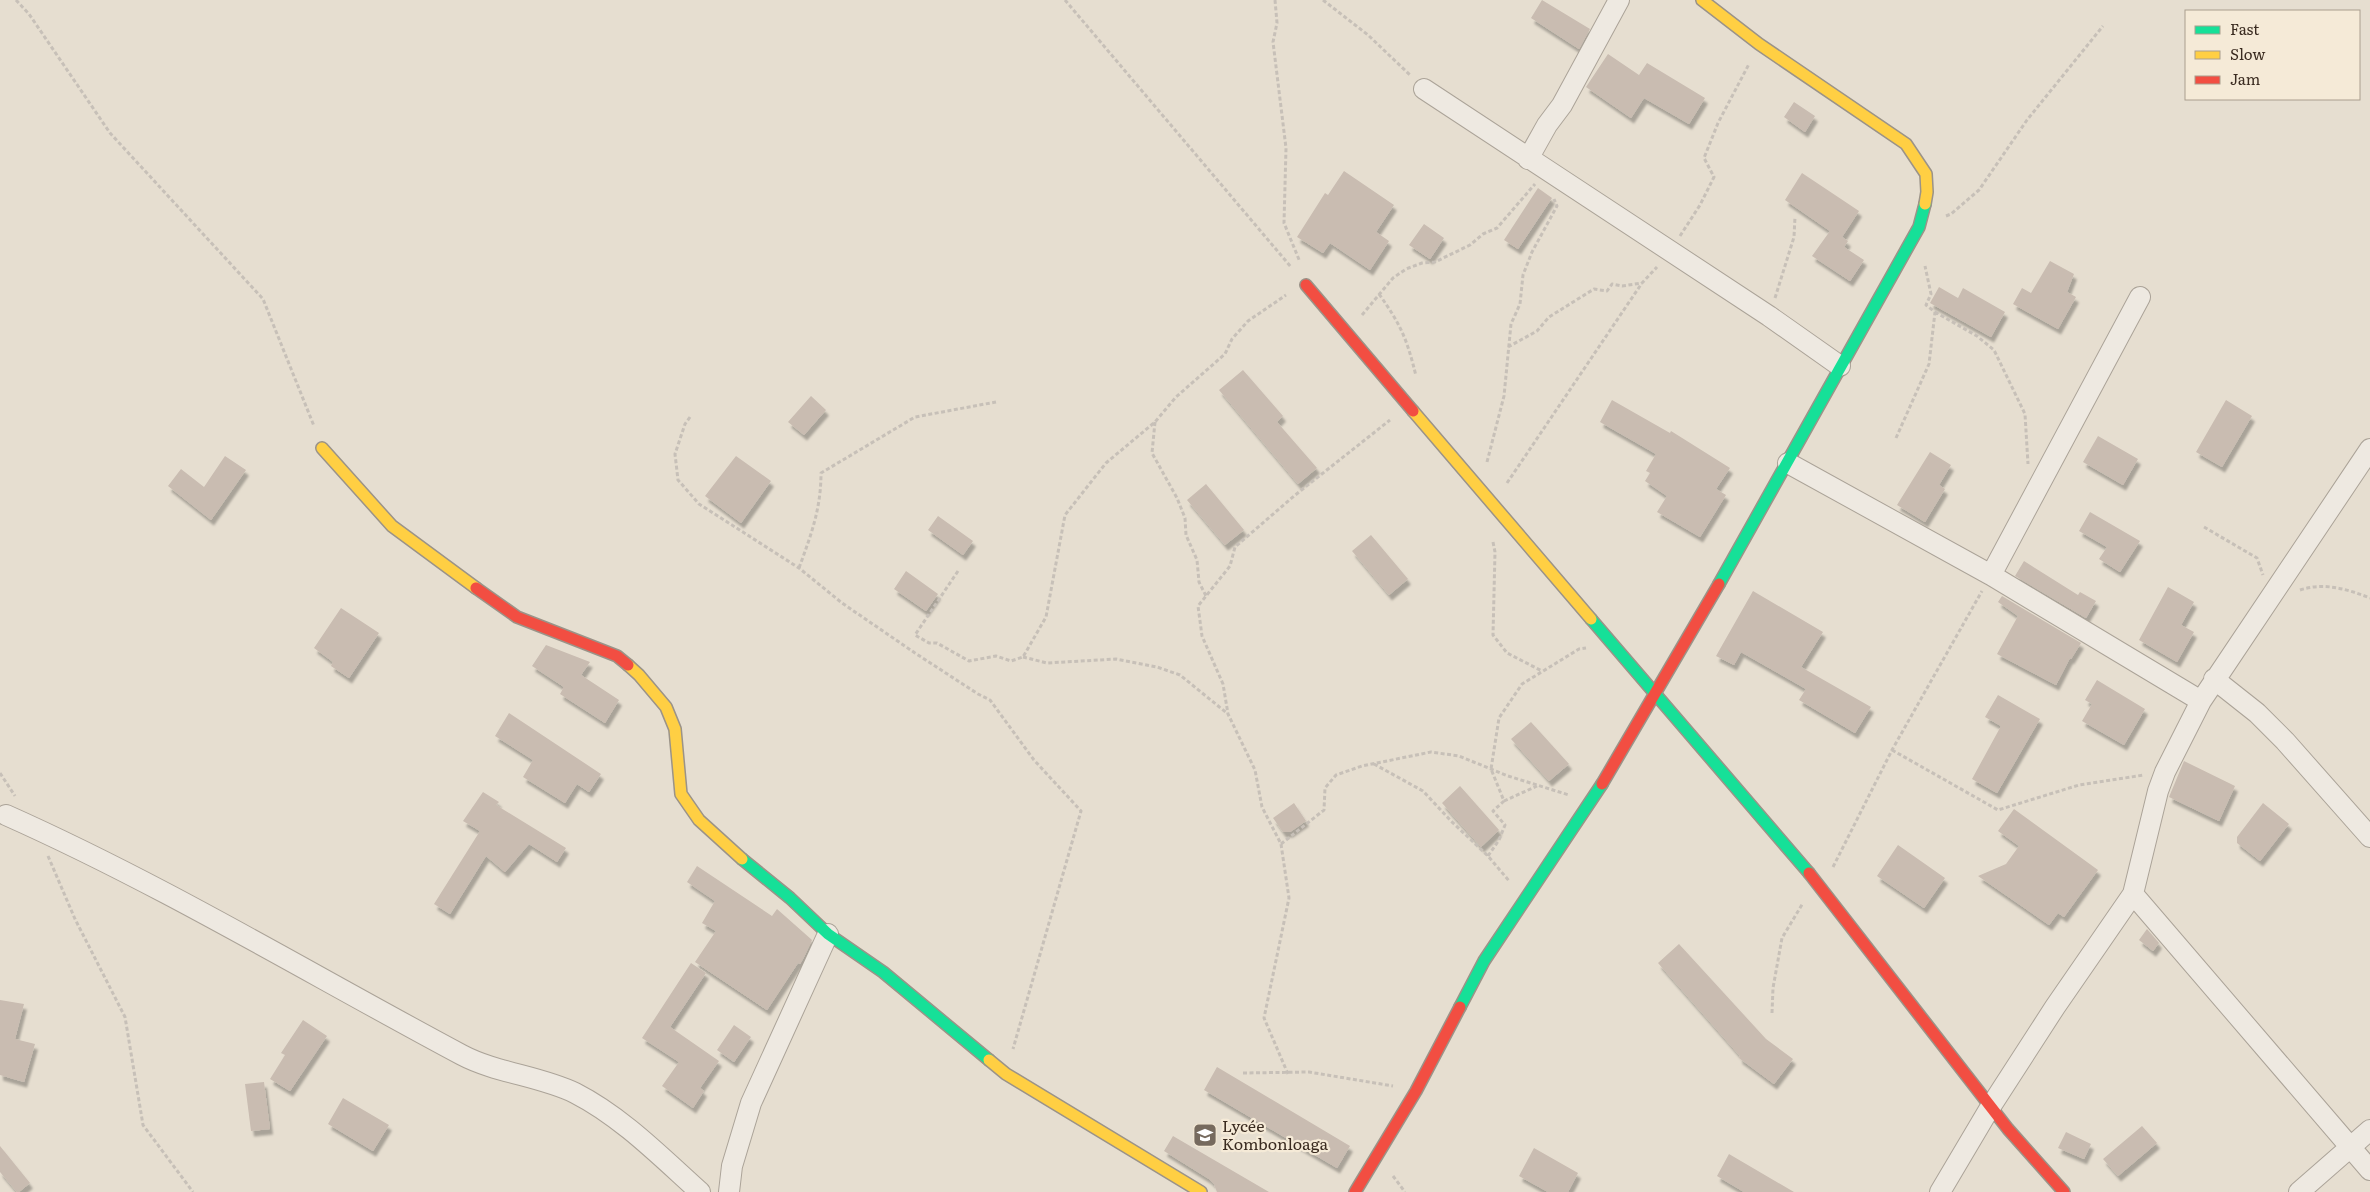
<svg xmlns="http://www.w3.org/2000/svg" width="2370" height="1192" viewBox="0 0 2370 1192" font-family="Literata,serif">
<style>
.building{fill:#c9bcb1;filter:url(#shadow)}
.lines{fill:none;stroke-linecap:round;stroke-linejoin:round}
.street-casing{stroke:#aba398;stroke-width:22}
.fast-casing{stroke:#9b9388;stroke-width:14}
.slow-casing{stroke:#9b9388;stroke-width:14}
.jam-casing{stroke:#9b9388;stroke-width:14}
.path{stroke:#c7c0b8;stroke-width:3;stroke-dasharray:4 2.5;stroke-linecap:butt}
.street{stroke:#eee9e1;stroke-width:20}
.fast{stroke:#16e098;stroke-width:11}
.slow{stroke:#ffcf43;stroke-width:11}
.jam{stroke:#f24e42;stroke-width:11}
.labels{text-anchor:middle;stroke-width:4.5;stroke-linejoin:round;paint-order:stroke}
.poi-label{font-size:16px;fill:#3a2b20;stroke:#f5ead7;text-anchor:start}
</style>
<defs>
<filter id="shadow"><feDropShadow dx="3" dy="5.5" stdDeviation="1" flood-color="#0004"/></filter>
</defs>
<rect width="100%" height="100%" fill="#e6ded0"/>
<path class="building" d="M1542,0l48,29 -11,20 -48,-31z
M1608,54l31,21 8,-12 58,35 -16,26 -45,-26 -13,20 -45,-31z
M1794,102l21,14 -10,16 -21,-15z
M1344,171l50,34 -18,27 13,9 -19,29 -40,-27 -7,10 -26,-16 28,-44 3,2z
M1802,173l57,38 -17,26 6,4 -4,6 20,13 -14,21 -38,-25 18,-25 -45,-31z
M1538,188l14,10 -34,51 -14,-9z
M1424,224l20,14 -14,21 -21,-14z
M2050,261l24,13 -7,18 9,5 -18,32 -45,-25 9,-16 9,5z
M1939,287l19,11 5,-10 42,24 -14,25 -61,-34z
M1243,370l40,46 -6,6 40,46 -19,16 -79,-94z
M811,396l15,14 -22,25 -16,-13z
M1612,400l58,33 1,-2 59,37 -14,21 10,6 -26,42 -43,-25 10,-16 -22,-15 5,-8 -4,-2 10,-17 -56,-32z
M2226,400l26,16 -30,51 -26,-15z
M2098,436l40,23 -15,26 -40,-23z
M1930,452l21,13 -12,20 6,4 -20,33 -28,-17z
M225,456l21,14 -35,50 -43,-34 13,-17 23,18z
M736,456l35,25 -30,42 -36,-27z
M1206,484l38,46 -19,15 -38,-45z
M2090,512l50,29 -20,31 -21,-13 8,-12 -28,-16z
M938,516l35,25 -10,14 -35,-25z
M1371,535l37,44 -19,16 -37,-44z
M2024,561l54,34 2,-3 16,9 -10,17 -71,-42z
M906,571l32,23 -12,17 -32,-22z
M2168,587l26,15 -13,23 13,7 -17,30 -38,-22z
M1753,591l70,41 -22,35 70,40 -16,26 -56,-33 7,-11 -65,-37 -7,13 -18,-9z
M2002,596l79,47 -10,16 -1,-1 -14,27 -59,-31 21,-38 -20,-14z
M341,608l38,25 -30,45 -18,-12 2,-4 -19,-14z
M546,645l44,17 -9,13 38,25 -14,23 -45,-29 4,-7 -32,-21z
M2097,680l48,29 -21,36 -42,-24 10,-17 -7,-4z
M1998,695l42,24 -43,74 -25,-14 29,-53 -16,-9z
M509,713l92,61 -12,18 -12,-8 -12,19 -42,-26 10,-17 -38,-24z
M1531,722l38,42 -20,17 -38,-42z
M2184,761l51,25 -16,35 -50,-24z
M1460,786l39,44 -18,17 -39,-44z
M483,792l16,10 -3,3 70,43 -9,14 -28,-18 -24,28 -19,-16 -36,58 -16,-10 46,-73 -17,-10z
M1294,803l12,18 -16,11h-7l-10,-14z
M2263,803l26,21 -29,37 -23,-18v-6z
M2014,809l84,61 -34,47 -6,-4 -9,12 -71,-49 28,-12 13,-18 -21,-15z
M1898,845l47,33 -21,30 -47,-32z
M697,866l75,50 5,-7 35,31 -8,17 -4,7 -2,-1 -31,47 -72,-48 21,-31 -14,-8 13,-22 -28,-19z
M2147,929l12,14 -6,8 -14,-11z
M1679,944l87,95 27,20 -19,25 -35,-26 1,-2 -82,-93z
M691,963l15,10 -36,54 49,34 -19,27 4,3 -11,17 -31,-22 17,-24 -37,-24z
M0,1000l24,4 -9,35 20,5 -11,38 -24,-7z
M303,1020l24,16 -37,55 -20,-12 15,-24 -4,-2z
M734,1025l17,12 -17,25 -17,-12z
M1217,1067l133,79 -13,22 -133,-78z
M264,1082l6,47 -19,2 -6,-47z
M343,1098l46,27 -16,26 -45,-27z
M2142,1126l15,17 -39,33 -15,-17z
M2066,1132l25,12 -7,15 -26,-11z
M1173,1136l96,56h-52l-3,-8 -5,-5 -45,-28z
M0,1146l30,37 -11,9h-2l-17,-20z
M1534,1148l44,25 -10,19h-20l-29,-16z
M1729,1154l65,38h-50l-27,-16z"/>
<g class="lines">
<g class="street-casing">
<path id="street" d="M1424,89l345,227 71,50
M1528,159l19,-34 15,-20 57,-105
M1788,463l203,112 210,126
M1991,575l149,-278
M2214,679l43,34 28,28 85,96
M6,815c157,70 304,159 456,240 34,18 78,21 113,38 47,24 86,64 125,99
M2133,894l237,276
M729,1192l3,-26 19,-63 77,-169
M1940,1192l51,-86 64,-99 78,-113 25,-103 7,-19 36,-71 169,-252
M2299,1192l71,-62"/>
</g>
<g class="fast-casing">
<path id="fast" d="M1719,584l200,-357 6,-23
M1591,619l218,254
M742,859l48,39 38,36 55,38 106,88
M1460,1007l24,-46 118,-177"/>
</g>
<g class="slow-casing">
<path id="slow" d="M1702,0l57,44 147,100 20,30 1,18 -2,12
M1413,411l178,208
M322,448l70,78 84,62
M628,665l11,10 27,32 9,22 6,65 18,26 43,39
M989,1060l17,14 195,118"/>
</g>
<g class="jam-casing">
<path id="jam" d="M1306,285l107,126
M476,588l41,29 100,39 11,9
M1602,784l117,-200
M1809,873l199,256 56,63
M1355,1192l61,-101 44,-84"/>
</g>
<path class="path" d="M16,0l13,14 81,119 153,166 51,127
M1065,0l226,267
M1275,0l2,23 -4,19 13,106 -2,75 16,39
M1323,0l45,35 43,41
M1946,216l5,-2 28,-24 48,-70 76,-94
M1680,236l20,-31 14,-28 -10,-19 14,-35 31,-59
M1379,294c22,31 28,45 37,82
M1775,298l19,-61 1,-20
M1935,312l42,24 17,14 31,64 3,50
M1362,315l31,-37 13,-9 16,-6 13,-1 35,-17 13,-11 14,-6 38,-44
M1508,347l29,-16 12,-14 45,-28 13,2 5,-7 10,2 20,-3
M690,417l-5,7 -10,30 3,26 21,24 100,64 43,35 73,50 63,41 12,6 44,60 47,51 -68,238
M1155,422l-3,31 25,45 8,20 1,17 11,25 2,22 7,14
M1896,438l33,-74 6,-52 -9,-7 5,-11 -6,-28
M1487,462l17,-66 7,-72 9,-20 3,-29 9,-23 25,-46 -3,-7
M1507,483l135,-200 15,-16
M2204,527l53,31 6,17
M1493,542l2,10 -2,83 14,18 35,18
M799,568c12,-33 22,-59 22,-95l94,-56 81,-15
M958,571l-43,64 14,8h8l32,18 27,-5 15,5 12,-4 23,-40 19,-102 41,-52 49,-41 21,-25 49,-43 7,-15 16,-18 38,-26
M2300,590c24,-8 47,-1 70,8
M1023,657l24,6 69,-4 41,8 23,8 48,39
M1892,750l106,60 81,-25 65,-10
M1374,764l49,27 28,30 37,35 22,26
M0,773l15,23
M1504,801l33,-15
M1281,844l43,-34 1,-22 11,-13 26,-9 69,-14 28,4 49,20 61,19
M48,856l27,63 50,98 18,108 50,67
M1488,856l11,-16 6,-15 -12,-14 11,-10 -13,-32 8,-51 23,-34 57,-35 7,-1
M1833,867l59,-117 90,-159
M1772,1013l1,-25 9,-50 21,-35
M1243,1073l66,-1 84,14
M1288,1074l-24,-56 25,-120 -8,-54 -19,-37 -7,-37 -27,-56 -5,-30 -21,-48 -4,-30 32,-40 5,-19 59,-51 96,-76
M1393,1176l12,16"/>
<use href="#street" class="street"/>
<use href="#fast" class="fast"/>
<use href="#slow" class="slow"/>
<use href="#jam" class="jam"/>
</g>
<defs>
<g id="school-square" transform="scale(1.25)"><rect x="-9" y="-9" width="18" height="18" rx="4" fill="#766a5e" stroke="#f5ead7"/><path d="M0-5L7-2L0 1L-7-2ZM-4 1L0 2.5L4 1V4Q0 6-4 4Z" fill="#fff"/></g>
</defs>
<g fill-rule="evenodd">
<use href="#school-square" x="1205" y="1135"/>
</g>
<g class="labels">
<g class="poi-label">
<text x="1222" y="1132">Lycée<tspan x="1222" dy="18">Kombonloaga</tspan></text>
</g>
</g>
<rect x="2185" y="10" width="175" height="90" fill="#f5ead7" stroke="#aa9e8e"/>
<rect x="2195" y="26" width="25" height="8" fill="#16e098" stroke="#aa9e8e"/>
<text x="2230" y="35" font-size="15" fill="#3a2b20">Fast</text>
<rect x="2195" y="51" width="25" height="8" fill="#ffcf43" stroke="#aa9e8e"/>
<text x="2230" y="60" font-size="15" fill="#3a2b20">Slow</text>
<rect x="2195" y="76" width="25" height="8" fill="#f24e42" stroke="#aa9e8e"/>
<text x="2230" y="85" font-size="15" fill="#3a2b20">Jam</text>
</svg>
